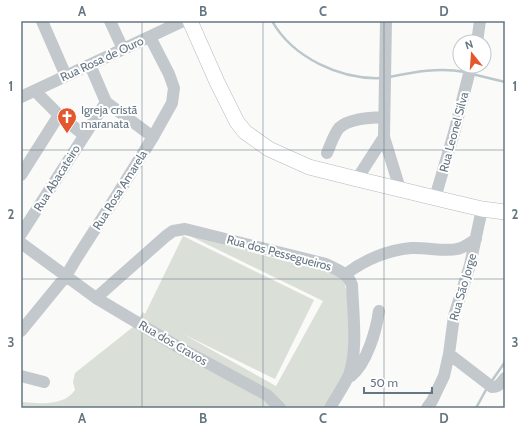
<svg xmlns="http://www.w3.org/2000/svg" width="526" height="429" viewBox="0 0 526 429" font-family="Cabin,sans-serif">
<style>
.green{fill:#dadfd7}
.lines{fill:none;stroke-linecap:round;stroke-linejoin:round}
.stream{stroke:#bbc7cb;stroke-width:2.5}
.major-casing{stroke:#b5babe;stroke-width:16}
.minor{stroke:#c3c8cc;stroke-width:12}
.major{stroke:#fff;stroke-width:15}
.grid{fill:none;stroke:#657683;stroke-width:1;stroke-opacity:0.55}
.labels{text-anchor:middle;stroke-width:4;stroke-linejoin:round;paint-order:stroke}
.street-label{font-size:12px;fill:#657683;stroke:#fff}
.poi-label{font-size:12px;fill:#657683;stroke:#fff;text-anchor:start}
.neatline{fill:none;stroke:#657683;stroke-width:1.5}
.grid-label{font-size:13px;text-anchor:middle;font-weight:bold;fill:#657683}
</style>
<rect width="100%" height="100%" fill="#fafaf8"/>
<path class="green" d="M183,236l131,64 -39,79 -92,-45 93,52 47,-85 -133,-65 91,24 54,12 8,6 5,19 3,21 -4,53 -15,26 -9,11h-302v-6c19,1 42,5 54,-12l-2,-8 2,-9 58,-46 10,-15 2,2z"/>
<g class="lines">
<path class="stream" d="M272,21c21,37 69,59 110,57
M472,74l33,8
M389,77c25,-5 50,-10 76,-5
M491,382l14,-20
M476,408l11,-20"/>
<g class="major-casing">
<path id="major" d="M190,21l27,61 20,40 8,10 24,17 40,18 48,12 91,22 34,8 23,3"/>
</g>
<path class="minor" d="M42,21l24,55
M110,21l13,28
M386,21l-2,116 16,52
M477,42l3,-21
M90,65l16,37 47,35
M35,91l24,24 25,20
M21,97l162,-76
M327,153c3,-7 7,-19 12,-25 11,-10 32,-10 45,-11
M21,175l38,-60
M357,179l27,-42
M435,198l19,-65 17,-67
M21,234l85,-132
M21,243l75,55 84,50 87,47 13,13
M346,274c18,-14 42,-24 65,-26 14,-1 34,4 46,1 7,-1 13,-6 19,-10
M96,298l70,-62 7,-5 12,-2 141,35c11,6 22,9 26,21 1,27 6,66 -3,90 -5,11 -13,22 -19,33
M21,331l45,-55 10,-17 41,-64 36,-58 19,-34 2,-15 -5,-14 -19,-37
M449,354l43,33c7,0 9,-4 13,-9
M21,376l23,6
M351,376c16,-13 25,-45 28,-65
M427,408l5,-7 12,-25 5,-22 5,-38 16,-51 12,-56"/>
<use href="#major" class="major"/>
</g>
<path class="grid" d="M142,21v387M263,21v387M384,21v387M21,150h484M21,279h484"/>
<defs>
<g id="church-pin" transform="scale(1)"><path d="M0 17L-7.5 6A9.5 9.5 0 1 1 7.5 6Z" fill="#e4572e" stroke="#fff"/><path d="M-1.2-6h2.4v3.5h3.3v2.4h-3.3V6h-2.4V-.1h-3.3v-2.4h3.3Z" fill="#fff"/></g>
</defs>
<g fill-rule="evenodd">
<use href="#church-pin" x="67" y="117"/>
</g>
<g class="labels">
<g class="street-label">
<text transform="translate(102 59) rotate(-25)" y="4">Rua Rosa de Ouro</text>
<text transform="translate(454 132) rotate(-75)" y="4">Rua Leonel Silva</text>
<text transform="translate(57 178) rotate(-58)" y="4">Rua Abacateiro</text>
<text transform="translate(120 190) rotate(-58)" y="4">Rua Rosa Amarela</text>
<text transform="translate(279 253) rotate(15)" y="4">Rua dos Pessegueiros</text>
<text transform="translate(463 287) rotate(-74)" y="4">Rua São Jorge</text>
<text transform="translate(173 343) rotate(30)" y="4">Rua dos Cravos</text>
</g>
<g class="poi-label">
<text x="81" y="114">Igreja cristã<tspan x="81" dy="14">maranata</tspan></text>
</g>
</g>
<rect width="526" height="429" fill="none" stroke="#ffffff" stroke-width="44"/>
<g transform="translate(472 54) rotate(343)"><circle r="19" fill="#ffffff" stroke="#c1c8cd"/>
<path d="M0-3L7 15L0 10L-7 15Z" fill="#e4572e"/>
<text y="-6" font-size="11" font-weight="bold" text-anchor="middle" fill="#657683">N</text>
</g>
<path d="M364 387v6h68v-6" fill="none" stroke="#657683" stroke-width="2"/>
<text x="370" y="387" font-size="12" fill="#657683" stroke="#ffffff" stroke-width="3" paint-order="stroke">50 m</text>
<rect x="22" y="22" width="482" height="385" class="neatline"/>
<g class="grid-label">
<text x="82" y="16">A</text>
<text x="203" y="16">B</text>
<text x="323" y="16">C</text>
<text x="444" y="16">D</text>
<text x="11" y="91">1</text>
<text x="515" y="91">1</text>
<text x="11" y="219">2</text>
<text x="515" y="219">2</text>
<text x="11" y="347">3</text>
<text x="515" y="347">3</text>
<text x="82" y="423">A</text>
<text x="203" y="423">B</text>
<text x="323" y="423">C</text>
<text x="444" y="423">D</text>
</g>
</svg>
